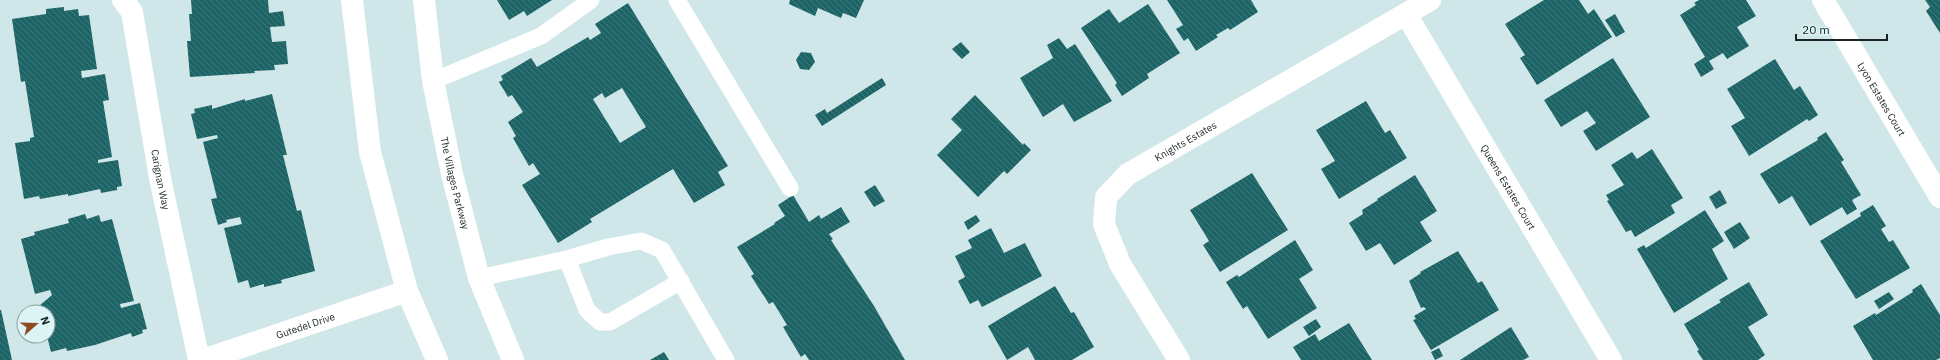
<svg xmlns="http://www.w3.org/2000/svg" width="1940" height="360" viewBox="0 0 1940 360" font-family="'IBM Plex Sans',sans-serif">
<style>
.building{fill:url(#building-back-hatch);fill-rule:evenodd}
.lines{fill:none;stroke-linecap:round;stroke-linejoin:round}
.service{stroke:#fff;stroke-width:17}
.minor{stroke:#fff;stroke-width:22}
.tertiary{stroke:#fff;stroke-width:22}
.labels{text-anchor:middle;stroke-width:4;stroke-linejoin:round;paint-order:stroke}
.street-label{font-size:10px;fill:#1a2323;stroke:#dcf4f5}
</style>
<defs>
<pattern id="building-back-hatch" width="6" height="6" patternUnits="userSpaceOnUse"><rect width="6" height="6" fill="#1d6467"/><path d="M-1 5l2 2M0 0l6 6M5-1l2 2" fill="none" stroke="#447a7c"/></pattern>
</defs>
<rect width="100%" height="100%" fill="#cfe7e8"/>
<path class="building" d="M191,0h77l1,13 14,-2 2,15 -15,1 2,15 14,-1 2,23 -14,1 1,5 -21,1 1,2 -65,4 -3,-36h4l-2,-27h3z
M497,0h55l-25,16 -3,-5 -15,9z
M790,0h74l-8,18 -13,-5 -2,5 -23,-10 -3,8 -26,-12z
M1167,0h84l7,12 -28,18 -2,-2 -12,7 2,2 -22,14 -8,-13 -4,3 -8,-12 7,-4z
M1544,0h35l9,14 6,-5 18,28 -75,48 -17,-27 5,-3 -20,-31z
M1699,0h47l10,16 -19,11 12,19 -22,13 -4,-6 -14,8 5,8 -13,8 -7,-13 11,-7 -25,-42 16,-10 -2,-2z
M1925,0h15v33l-14,-22 4,-4z
M628,3l100,163 -10,6 7,13 -31,18 -21,-34 -83,50 2,3 -34,21 -36,-58 18,-11 -7,-11 -4,3 -16,-28 3,-2 -8,-14 15,-10 -11,-17 -4,2 -9,-15 4,-2 -2,-4 30,-18 6,9 51,-30 2,3 11,-7 -6,-9zM622,88l24,39 -26,16 -27,-44 9,-6 3,5z
M1148,4l32,49 -33,21 2,4 -27,18 -7,-11 2,-2 -36,-55 28,-19 10,14z
M64,7v4l14,-2 1,7 10,-1 8,54 -16,2 1,7 23,-4 4,26 -6,1 9,56 -14,3v3l20,-3 4,26 -5,1v3l-16,3 -1,-4 -32,7v-2l-28,5 -1,-3 -15,3 -9,-56 15,-2v-3l4,-1 -9,-56 -4,1 -9,-63 34,-5v-5z
M1615,14l10,18 -9,5 -11,-17z
M1059,38l8,11 8,-5 37,57 -38,21 -11,-18 -20,13 -23,-39 33,-20 -6,-13z
M961,42l9,10 -8,7 -10,-10z
M801,52l10,1 4,9 -6,8 -9,-1 -4,-9z
M1613,58l37,59 -54,34 -13,-20 13,-8 -9,-12 -26,16 -17,-27z
M1775,59l19,31 6,-4 18,29 -9,6 -2,-2 -58,37 -18,-30 14,-8 -18,-29z
M882,78l4,7 -64,41 -7,-11 10,-6 2,4z
M272,94l15,61h-4l14,56 4,-1 14,61 -34,9 1,3 -18,4v-3l-14,4 -2,-8 -10,3 -14,-55 18,-4 -2,-7 -14,3 1,2 -9,3 -7,-26 6,-1 -14,-56 15,-4 -1,-3 -20,4 -6,-25 4,-1 -1,-4 18,-4v4l33,-10v2z
M975,95l48,50 1,-2 7,7 -24,24 -3,-3 -26,26 -41,-42 25,-25 -11,-11z
M1366,101l19,32 5,-3 17,28 -68,41 -18,-30 14,-8 -19,-31z
M1826,132l18,28 -3,2 20,33 -9,5 5,9 -10,6 -5,-8 -32,19 -18,-30 -13,8 -19,-30 58,-34 -1,-2z
M1652,149l31,49 -12,7 4,8 -40,24 -4,-7 -5,2 -19,-31 2,-1 -3,-5 18,-10 -13,-20 21,-13 5,7z
M1252,173l36,57 -68,42 -17,-27 6,-4 -19,-31z
M1415,175l22,36 -17,11 12,19 -38,24 -14,-22 -14,8 -17,-28 14,-9 -1,-4 16,-10 -1,-1z
M875,185l10,16 -11,6 -10,-15z
M1720,190l7,13 -11,6 -7,-12z
M793,195l16,27 10,-7 2,4 20,-12 9,15 -21,12 4,5 -2,1 43,66 31,54h-96l-4,-6 -4,3 -18,-30 4,-2 -14,-23 -4,2 -18,-28 3,-2 -17,-27 38,-23 -1,-1 11,-7 -7,-11z
M1873,205l13,21 -5,3 8,13 4,-2 17,28 -54,31 -36,-58 41,-25 -1,-3z
M1705,210l19,31 -12,8 16,30 -54,34 -37,-64 7,-4 2,3z
M85,214l2,5 12,-4 2,7 11,-3 22,82 -14,3 1,4 19,-5 7,26 -5,1 1,3 -11,4 -1,-4 -36,12 -28,6 -1,-3 -15,4 -4,-16 1,-24h-7l-2,-6 13,-11 -2,-5 -15,4 -14,-55 14,-4 -1,-3 35,-9 -1,-4z
M976,215l4,6 -12,9 -4,-8z
M1740,222l10,16 -16,11 -10,-17z
M991,228l13,25 21,-10 17,33 -60,31 -4,-7 -8,4 -12,-23 7,-4 -10,-21 17,-8 -4,-8z
M1295,240l18,30 -14,9 18,29 -49,31 -21,-33 -4,3 -17,-27 11,-7 2,2z
M1458,251l20,32 4,-2 17,29 -68,40 -18,-30 3,-1 -2,-3 12,-7 -2,-2 -3,1 -12,-27 12,-8 -1,-1z
M1749,282l19,33 -20,12 17,28 -7,5h-55l-6,-9 2,-1 -15,-26 37,-22 -2,-2z
M1921,284l19,31v43l-4,2h-63l-20,-34 22,-13 1,2 37,-23 -1,-2z
M1055,286l16,27 3,-1 20,35 -22,13h-37l-7,-13 -21,13 -19,-34z
M1889,292l5,7 -15,10 -5,-8z
M0,310h1l11,50h-12z
M1316,319l5,8 -12,9 -6,-9z
M1349,323l23,37h-71l-8,-13 22,-13 4,7z
M1511,327l18,30 -6,3h-63z
M1439,348l4,8 -8,4 -4,-8z
M664,352l5,8h-19z"/>
<g class="lines">
<path class="service" d="M677,0l113,188
M433,81l108,-45 50,-36
M567,259l20,51 13,12h10l71,-41
M479,278l88,-19 41,-12 33,-6 21,9 64,110"/>
<g class="minor">
<path id="s1" d="M123,0l9,12 28,166 39,182"/>
<path id="s2" d="M1823,0l117,197"/>
<path id="s3" d="M1406,14l205,346"/>
<path id="s4" d="M203,360l204,-69"/>
<path id="s5" d="M1179,360l-59,-96 -16,-40 2,-27 22,-23 302,-174"/>
</g>
<g class="tertiary">
<path d="M352,0l18,152 37,139 30,69"/>
<path id="s6" d="M424,0l9,81 19,93 27,104 34,82"/>
</g>
</g>
<g class="labels">
<g class="street-label">
<text dy="4" stroke="none"><textPath href="#s2" startOffset="115">Lyon Estates Court</textPath></text>
<text dy="4" stroke="none"><textPath href="#s5" startOffset="281">Knights Estates</textPath></text>
<text dy="4" stroke="none"><textPath href="#s1" startOffset="185">Carignan Way</textPath></text>
<text dy="4" stroke="none"><textPath href="#s6" startOffset="186">The Villages Parkway</textPath></text>
<text dy="4" stroke="none"><textPath href="#s3" startOffset="201">Queens Estates Court</textPath></text>
<text dy="4" stroke="none"><textPath href="#s4" startOffset="108">Gutedel Drive</textPath></text>
</g>
</g>
<g transform="translate(36 324) rotate(70)"><circle r="19" fill="#dcf4f5" stroke="#8ea0a1"/>
<path d="M0-3L7 15L0 10L-7 15Z" fill="#904a22"/>
<text y="-6" font-size="11" font-weight="bold" text-anchor="middle" fill="#1a2323">N</text>
</g>
<path d="M1796 34v6h91v-6" fill="none" stroke="#1a2323" stroke-width="2"/>
<text x="1802" y="34" font-size="12" fill="#1a2323" stroke="#dcf4f5" stroke-width="3" paint-order="stroke">20 m</text>
</svg>
